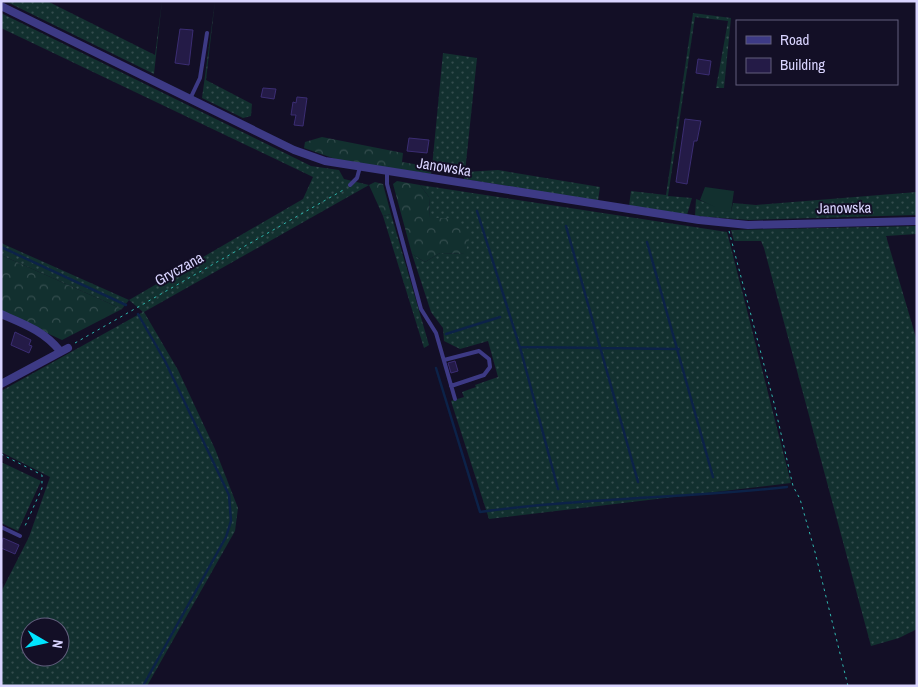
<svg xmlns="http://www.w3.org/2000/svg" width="918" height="687" viewBox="0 0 918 687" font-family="'Archivo Narrow',sans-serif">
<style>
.grass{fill:url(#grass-dots);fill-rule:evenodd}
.forest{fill:url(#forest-crowns)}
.garden{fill:#12302f}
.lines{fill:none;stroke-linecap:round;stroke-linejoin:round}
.stream{stroke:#0c2248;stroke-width:2.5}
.building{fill:#241b47;stroke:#3b2d73}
.path{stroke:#2fb8b0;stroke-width:1;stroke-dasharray:2.5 4;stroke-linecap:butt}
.service{stroke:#3d3a85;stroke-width:4}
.minor{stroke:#3d3a85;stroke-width:8}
.labels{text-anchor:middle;stroke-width:4;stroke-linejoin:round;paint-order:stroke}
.street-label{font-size:15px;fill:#d9d4ff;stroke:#130f26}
</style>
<defs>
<pattern id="grass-dots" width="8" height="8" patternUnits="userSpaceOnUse" patternTransform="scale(1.25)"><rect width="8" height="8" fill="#12302f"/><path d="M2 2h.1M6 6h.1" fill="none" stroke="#344d4e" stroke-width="1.8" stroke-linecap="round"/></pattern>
<pattern id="forest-crowns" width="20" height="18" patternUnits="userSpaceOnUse" patternTransform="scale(1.25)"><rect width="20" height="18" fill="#12302f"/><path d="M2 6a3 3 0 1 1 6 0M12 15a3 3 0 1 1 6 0" fill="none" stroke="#344d4e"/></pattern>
</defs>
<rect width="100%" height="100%" fill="#130f26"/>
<path class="grass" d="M5,1h42l108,54 7,-54 -8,73z
M215,1l-9,79 46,24 -1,12 -8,2 -41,-20z
M1,13l310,153 28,4 5,9 25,6 -225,127 34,58 37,79 23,59 -3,23 -88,155h-146v-94l28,-55 21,-60 -49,-25v-61l142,-79 -14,-12 -7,9 -121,-54v-12l128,57 174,-101 10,-22 -312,-149zM30,627h30v30h-30z
M693,13l38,5 -7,70h-8l12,-67 -33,-4 -27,179 24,2 -5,17 -58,-9 2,-15 35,4z
M443,53l34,5 -12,114 33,-2 102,17 -2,14 -134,-22 1,-7 -33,-5z
M420,185l307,47 64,251 -302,36 -38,-118 13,-4 -2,-5 14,-5 -1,-2 23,-8 -10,-36 -28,8 -16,-8 -1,-13 -12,-16 -19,-58 13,8 15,-9 25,1 -13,-36h-22l-1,-21z
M917,192v23l-168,5 -54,-4 1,-17 35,13 2,-9 23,2z
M391,214l38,131 -5,3 -41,-132z
M917,226v8l-31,2 31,105v288l-18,9 -28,8 -107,-398 -3,-7h-27l-3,-11z
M1,462l40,19 -23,50 -17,-8z"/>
<path class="forest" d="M322,137l81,16 -1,9 30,5 -1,7 -90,-13 -37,-13 1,-6z
M397,181l23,4 9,12 1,21h22l19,14 -6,22 -25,-1 -15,9 -13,-8 -19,-70z
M375,182l8,2 8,30 -8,2 -14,-31z
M1,255l121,54 -60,31 -61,-28z"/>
<path class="garden" d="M705,187l29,4 -3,21 -16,-1v-4l-15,-7z"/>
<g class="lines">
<path class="stream" d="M477,211l44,140 37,138
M566,226l72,256
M647,242l66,235
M1,247l125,58
M138,314l27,47 64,134 2,26 -5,16 -83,149
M446,334l54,-17
M520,347l159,2
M436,368l44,144c102,-14 205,-14 307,-25"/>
</g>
<path class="building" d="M180,29l13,1 -4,35 -14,-2z
M698,59l13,2 -2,14 -13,-2z
M263,88l13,1 -2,10 -13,-2z
M297,97l10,1 -4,28 -9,-1 2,-10h-5l2,-13 3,1z
M685,119l16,2 -4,20h-3l-7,43 -11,-2z
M409,138l20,2 -2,13 -20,-2z
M15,332l16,8 -2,5 3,1 -3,7 -18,-8z
M455,361l3,10 -7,2 -3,-10z
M3,538l16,7 -4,9 -14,-6z"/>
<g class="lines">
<path class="path" d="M729,231l45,172 19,83 7,13 15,53 33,134
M75,343l270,-154
M1,454l41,21v13l-17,38"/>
<path class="service" d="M190,99l10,-21 7,-45
M387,172v12l34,125 15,24 19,66
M350,185l7,-7 3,-11
M444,360l35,-9 10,8 1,8 -6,8 -33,11
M1,527l19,9"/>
<path class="minor" d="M1,6l293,144 31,11 374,59 49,5 169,-4
M1,314c23,10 43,17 59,37
M1,384l67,-36"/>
</g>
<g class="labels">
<g class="street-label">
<text transform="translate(444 167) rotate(9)" y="5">Janowska</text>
<text transform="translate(844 208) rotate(-1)" y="5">Janowska</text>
<text transform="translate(179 269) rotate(-29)" y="5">Gryczana</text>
</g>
</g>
<rect width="918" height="687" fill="none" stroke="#d9d4ff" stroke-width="5"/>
<rect x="736" y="20" width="162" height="65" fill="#130f26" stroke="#625e7d"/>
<rect x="746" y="36" width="25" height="8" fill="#3d3a85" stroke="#625e7d"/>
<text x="780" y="45" font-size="15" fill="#d9d4ff">Road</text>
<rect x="746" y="58" width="25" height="15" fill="#241b47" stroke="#625e7d"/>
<text x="780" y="70" font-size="15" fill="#d9d4ff">Building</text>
<g transform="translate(45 642) rotate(99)"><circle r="24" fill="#130f26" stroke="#625e7d"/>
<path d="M0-4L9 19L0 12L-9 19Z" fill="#00e5ff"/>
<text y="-8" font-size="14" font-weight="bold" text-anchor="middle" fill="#d9d4ff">N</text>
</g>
</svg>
